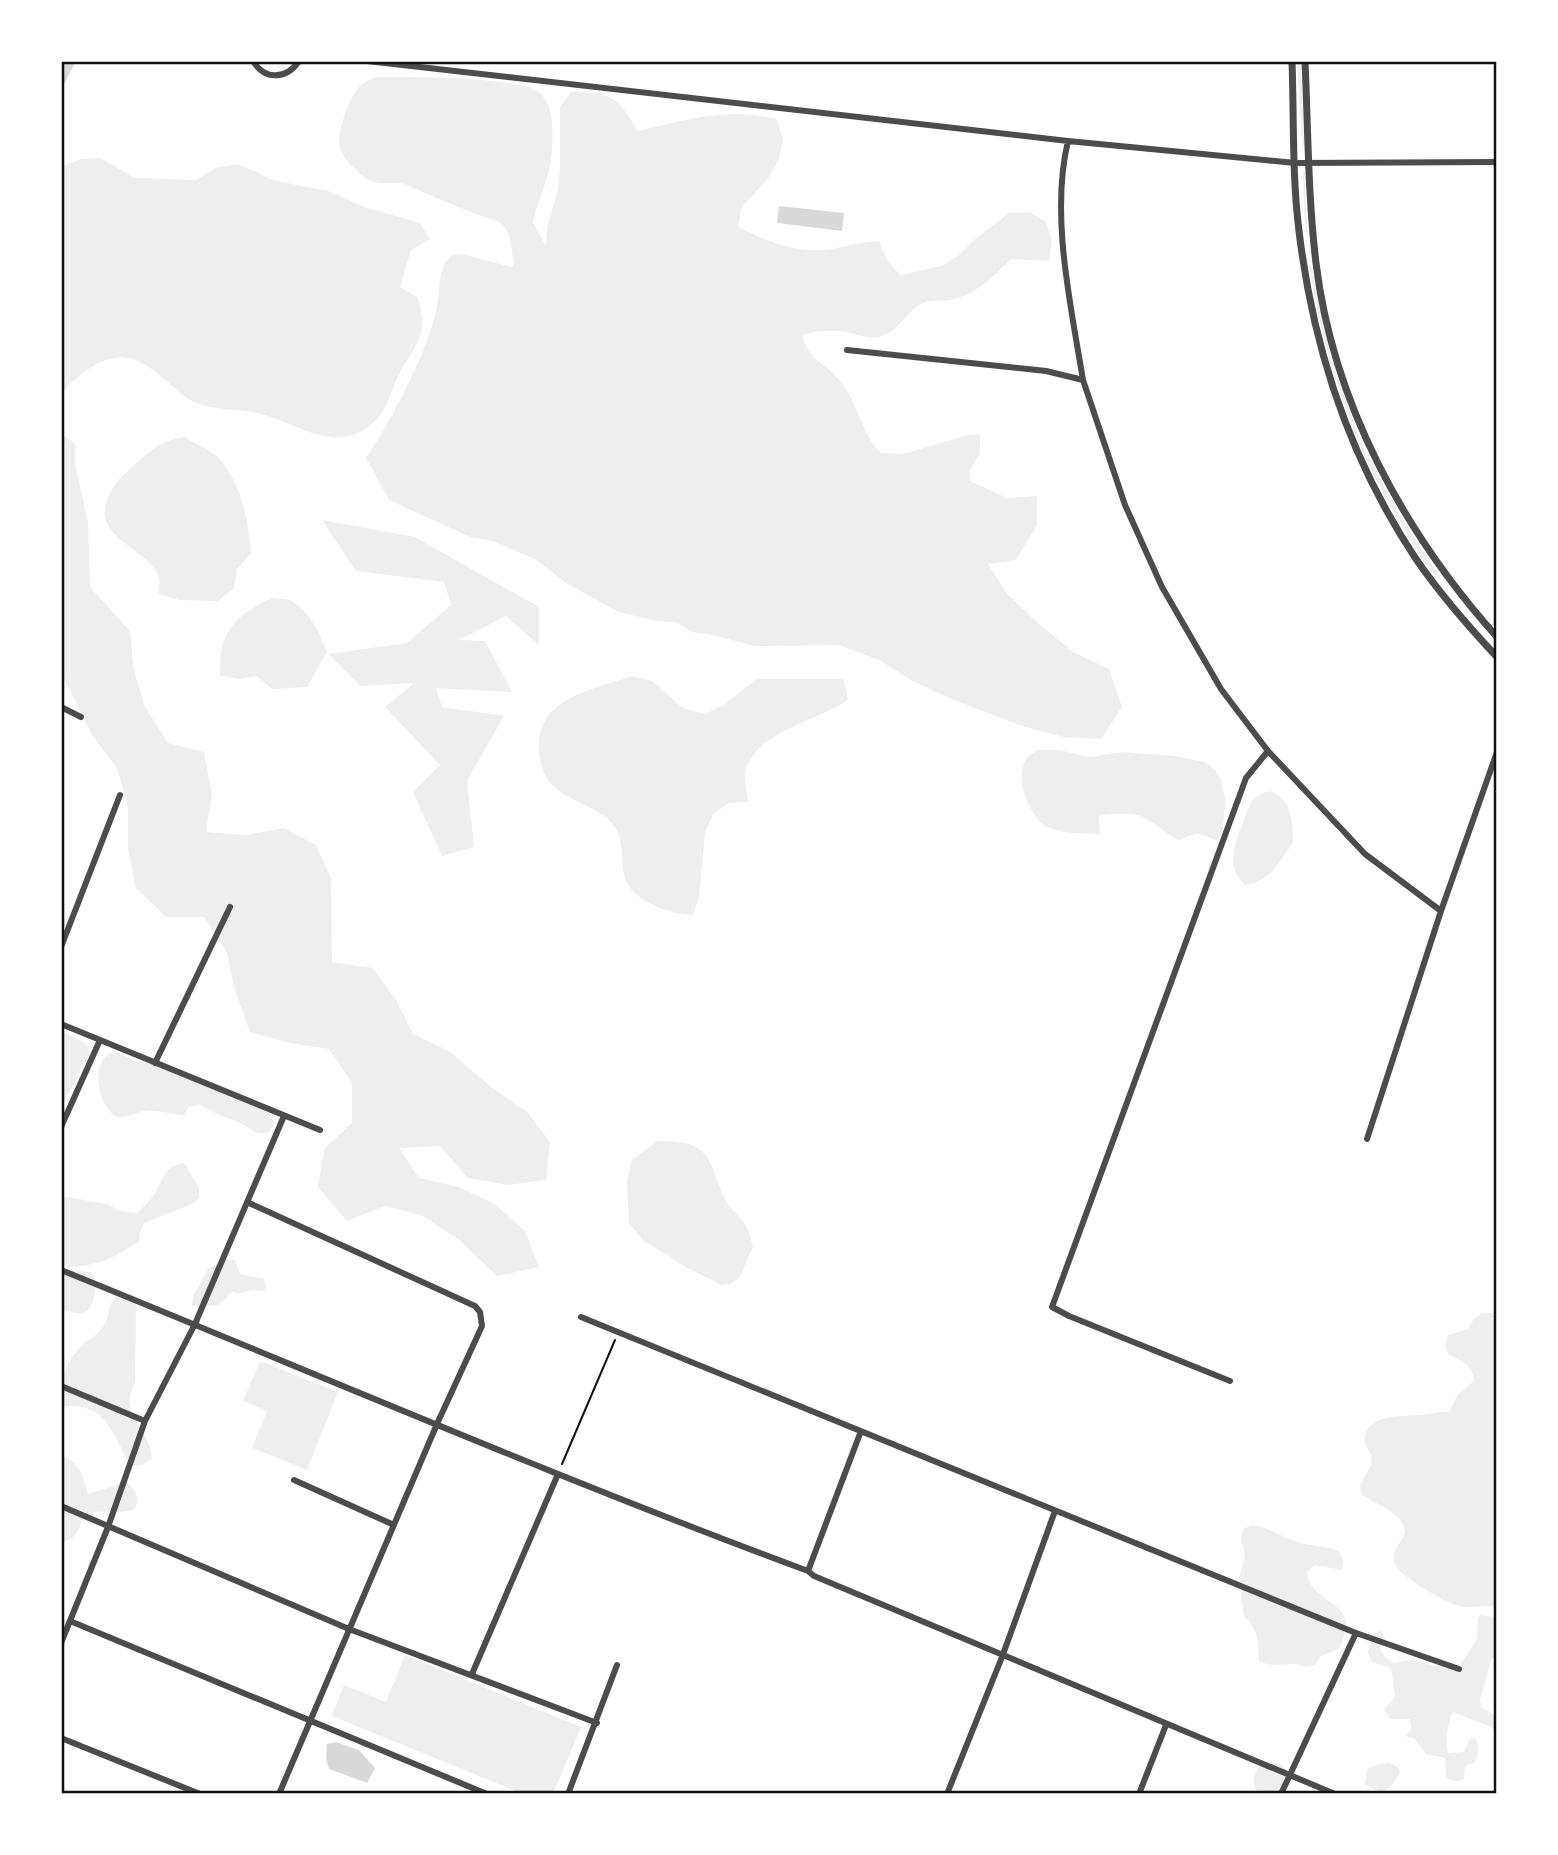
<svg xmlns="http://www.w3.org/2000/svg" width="1558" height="1855" font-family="'IBM Plex Sans',sans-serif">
	<rect width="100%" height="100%" fill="#fff"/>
	<!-- green -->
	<path fill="#eee" d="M 1297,61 L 1301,61 L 1304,146 L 1302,146 Z
		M 376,77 C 405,77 522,76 540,93 C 556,107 553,141 551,160 C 548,182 537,201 533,222 L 546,246 L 547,228 L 558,189 L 560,170 L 560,107 L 571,92 C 613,92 617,97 638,131 C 684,120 728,107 776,119 L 783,139 L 779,159 L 769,177 L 742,207 L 738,226 C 765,242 804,256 836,248 C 853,245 861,242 879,241 L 887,260 L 900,275 L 942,266 L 959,255 L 975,239 L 1009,213 L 1030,212 L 1046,222 L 1052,241 L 1049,261 L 1011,259 C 992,277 976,295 950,300 C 941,302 931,299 923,303 C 906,311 900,330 882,336 C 869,341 852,332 839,331 C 827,330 814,331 802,335 C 812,366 823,359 840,381 C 858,402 861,434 881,453 L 903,454 L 968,435 L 980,435 L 980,454 L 970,470 L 970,481 L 1007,498 L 1037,496 L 1037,525 L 1016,560 L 988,564 L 1008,595 L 1039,624 L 1073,652 L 1109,669 L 1122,707 L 1101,739 L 1063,737 L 1022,726 L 949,698 L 911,680 L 879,660 L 839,645 L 754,646 L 713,635 L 692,632 L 676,622 L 657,621 L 618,612 L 566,583 L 535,559 L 492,541 L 470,537 L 389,500 L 366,458 C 393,418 425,357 436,311 C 441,291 436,270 452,255 L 462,254 L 512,267 L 514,264 C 510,248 514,234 499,222 C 467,211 436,198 404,184 C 396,181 387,184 378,183 C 369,181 361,176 355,169 C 336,152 336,140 344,117 C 350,98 357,83 376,77 Z
		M 100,158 L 135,178 L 196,180 L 216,168 L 236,164 L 255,171 L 272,180 L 328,191 L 365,207 L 420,223 L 430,239 L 411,250 L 400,287 L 417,297 C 430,332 416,344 399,374 C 391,389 388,409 375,421 C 337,458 297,422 257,413 C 237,408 214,411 194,402 C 184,397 174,387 165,380 C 158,374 151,368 144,364 C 112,344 82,372 61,393 L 61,167 L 81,159 Z
		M 1303,171 L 1305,172 L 1307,231 L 1305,230 Z
		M 1311,265 L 1330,354 L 1360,440 L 1397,511 L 1441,578 L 1440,580 C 1426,569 1416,548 1406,532 C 1354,449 1325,363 1309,266 Z
		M 61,434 L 75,443 L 75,463 L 88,522 L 90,587 L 130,631 L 134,671 L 145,707 L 168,743 L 204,752 L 212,794 L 206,832 L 246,835 L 284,828 L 316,845 L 331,879 L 332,962 L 373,968 L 396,1000 L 413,1034 L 449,1051 L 491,1087 L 527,1112 L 550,1142 L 546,1180 L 508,1185 L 468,1178 L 440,1146 L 399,1148 L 419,1178 L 459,1187 L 495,1204 L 525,1231 L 539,1267 L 497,1276 L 459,1240 L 423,1216 L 385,1206 L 347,1221 L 318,1187 L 324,1149 L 352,1123 L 352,1083 L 329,1049 L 290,1043 L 250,1032 L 235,991 L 227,953 L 204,917 L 166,917 L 136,888 L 128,849 L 128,807 L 117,768 L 92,735 L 61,672 Z
		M 184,437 C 195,444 212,450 221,460 C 241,485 249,522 251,553 L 237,569 L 234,588 L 218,601 L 179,600 L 159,594 C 159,587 161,579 157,573 C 145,550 101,538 105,509 C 108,491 117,480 130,469 C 149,452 159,441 184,437 Z
		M 322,520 L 415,537 L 539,607 L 539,645 L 506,616 L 459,640 L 485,641 L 512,692 L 436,688 L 442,707 L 504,716 L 467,781 L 474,847 L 442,856 L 413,792 L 440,765 L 385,707 L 414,683 L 360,686 L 328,654 L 407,643 L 451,605 L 444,582 L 356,571 Z
		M 272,598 C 278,599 288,598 293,602 C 311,613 320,634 327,652 L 307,687 L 272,689 L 257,676 L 239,679 L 220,676 C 218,634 234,615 272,598 Z
		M 632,676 L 652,681 L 683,708 L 705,714 L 723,705 L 757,679 L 844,679 L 848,700 C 818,721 751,733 745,774 C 744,782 747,793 748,802 L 729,803 L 713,814 L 705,833 L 699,897 L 693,915 C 669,914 629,901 624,874 C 621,856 624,837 612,823 C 600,809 572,802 557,789 C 544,778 541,769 539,753 C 534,698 592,690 632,676 Z
		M 1037,750 L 1059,750 L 1090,757 L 1122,752 L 1175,756 L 1205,762 L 1215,770 L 1221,779 L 1225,799 L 1223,831 L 1216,840 L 1197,833 L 1179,840 C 1166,835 1158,825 1145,818 C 1132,811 1114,814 1099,816 L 1100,834 C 1082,833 1063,835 1046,826 C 1028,815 1013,775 1028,757 C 1031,754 1034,753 1037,750 Z
		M 1270,791 C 1292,799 1293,822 1293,843 C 1280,860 1268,884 1245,885 C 1225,869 1235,843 1243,823 C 1246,816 1247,809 1251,802 C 1257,795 1262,793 1270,791 Z
		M 61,1031 L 87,1044 L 90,1054 L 61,1107 Z
		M 117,1052 L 135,1061 L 166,1064 L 204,1081 L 223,1094 L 243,1098 L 270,1114 L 275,1123 L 269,1132 C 265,1133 261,1134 258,1133 C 252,1131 247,1126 242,1124 C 227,1117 212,1113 199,1104 L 189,1107 L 184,1115 C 171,1115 158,1109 145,1111 C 135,1112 124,1121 114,1115 C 97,1104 88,1055 117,1052 Z
		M 657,1141 C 712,1141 706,1156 725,1199 C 729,1208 736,1212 742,1220 C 748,1227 750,1237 753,1246 L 740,1277 L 731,1284 L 721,1285 L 684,1266 L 643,1240 L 629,1223 L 627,1180 L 632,1160 Z
		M 184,1163 L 199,1188 L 199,1198 L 192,1204 L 144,1223 L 140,1232 L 139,1241 C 111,1260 96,1267 61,1267 L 61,1198 L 67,1197 L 107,1204 L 121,1211 L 137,1213 C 142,1208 149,1202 153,1196 C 164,1181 163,1165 184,1163 Z
		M 225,1259 L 235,1260 L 240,1274 L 264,1279 L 266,1288 L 263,1291 L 252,1290 L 237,1294 L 233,1291 L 219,1305 L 192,1306 L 193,1296 L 208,1269 Z
		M 61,1270 L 90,1272 L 94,1276 C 97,1286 95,1316 78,1313 C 73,1313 67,1310 61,1309 Z
		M 117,1295 L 136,1299 L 135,1382 C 117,1415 151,1429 152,1459 L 142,1465 L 131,1466 C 120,1449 110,1418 91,1410 C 83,1406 71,1407 62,1405 L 61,1402 C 61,1378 66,1359 85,1343 C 92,1338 100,1332 105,1324 C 110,1314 107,1306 117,1295 Z
		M 1482,1313 L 1492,1313 L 1497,1316 L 1497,1608 C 1484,1604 1472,1609 1459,1606 C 1446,1603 1409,1581 1399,1570 C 1395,1566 1393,1561 1394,1556 C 1394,1545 1408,1538 1404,1527 C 1399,1511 1375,1504 1362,1495 L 1360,1486 C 1363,1477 1374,1467 1371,1456 C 1369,1449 1363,1444 1365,1436 C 1370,1412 1405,1417 1422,1415 C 1432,1414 1439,1411 1449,1412 L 1458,1394 L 1474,1381 C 1473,1366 1462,1360 1449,1355 L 1445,1345 L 1448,1335 L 1468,1329 L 1473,1320 Z
		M 260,1361 L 338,1392 L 307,1470 L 252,1448 L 267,1411 L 243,1401 Z
		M 61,1456 C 80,1462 83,1476 88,1494 L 126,1482 C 137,1490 139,1496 135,1509 C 119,1515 103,1509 91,1513 C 76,1518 85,1537 61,1543 L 61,1502 L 64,1504 L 61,1497 Z
		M 1253,1525 C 1271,1528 1283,1538 1300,1543 C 1313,1546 1326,1546 1339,1551 L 1343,1560 L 1342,1570 L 1314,1565 L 1307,1572 C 1312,1610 1364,1596 1339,1649 L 1321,1656 L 1315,1665 L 1306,1667 C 1289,1659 1275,1670 1259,1661 C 1258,1644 1259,1628 1244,1617 L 1239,1578 L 1245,1558 L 1241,1539 L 1243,1529 Z
		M 1480,1615 L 1497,1617 L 1497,1654 L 1491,1660 L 1480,1701 L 1482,1707 L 1497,1717 L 1497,1734 L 1491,1727 L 1453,1712 C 1448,1724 1444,1740 1448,1753 L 1464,1752 L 1470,1739 L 1475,1738 C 1480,1746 1478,1754 1475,1762 L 1465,1766 L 1464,1779 C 1458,1783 1451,1781 1446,1777 L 1445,1758 L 1426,1754 L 1414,1738 L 1405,1736 L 1411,1729 L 1410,1719 L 1390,1719 L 1384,1710 L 1395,1696 L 1391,1668 L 1372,1662 L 1368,1653 L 1372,1635 L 1381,1630 L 1385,1639 L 1380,1648 L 1385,1657 L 1394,1663 L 1414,1659 L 1435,1667 L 1450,1662 L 1460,1665 L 1477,1639 L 1478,1619 Z
		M 405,1655 L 581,1727 L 553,1794 L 523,1794 L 332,1716 L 344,1685 L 386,1702 Z
		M 1272,1762 L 1282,1765 L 1289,1773 L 1281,1794 L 1259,1794 C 1248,1780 1255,1764 1272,1762 Z
		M 1390,1763 L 1399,1768 L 1400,1773 C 1389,1791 1385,1797 1365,1784 L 1368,1768 L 1379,1764 Z"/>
	<!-- water -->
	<path fill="#d9d9d9" d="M 61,61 L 76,61 L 61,90 Z
		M 779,206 L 844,213 L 842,231 L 777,223 Z
		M 336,1742 L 359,1750 L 375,1768 L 367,1783 L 329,1769 L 326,1759 L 327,1744 Z"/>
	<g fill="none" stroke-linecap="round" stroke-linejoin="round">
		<!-- path -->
		<path stroke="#111" stroke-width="2" d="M 562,1464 L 615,1340"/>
		<!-- minor -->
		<path stroke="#4c4c4c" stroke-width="6" d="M 253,61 C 265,81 287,79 299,61
			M 367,61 L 1068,141 L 1295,163 L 1497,162
			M 1068,141 C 1050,215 1071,306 1083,380
			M 847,350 L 1046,371 L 1083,380 L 1125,505 L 1162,587 L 1221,689 L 1268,751 L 1365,854 L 1441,911
			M 61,707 L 81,717
			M 61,947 L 120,795
			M 61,1024 L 320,1130
			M 155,1063 L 230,907
			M 61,1127 L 100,1040
			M 1367,1139 L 1441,911 L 1497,752
			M 247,1202 L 475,1306 L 480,1312 L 482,1326 L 437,1424 L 279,1794
			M 61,1270 C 310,1371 557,1478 808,1571 L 814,1576 L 1335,1794
			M 581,1317 L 1356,1633 L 1459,1669
			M 1230,1381 L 1069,1316 L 1052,1307 L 1246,778 L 1268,751
			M 61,1386 L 145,1421
			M 294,1480 L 394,1525
			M 61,1506 L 349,1629 L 597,1723
			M 808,1571 L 861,1431
			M 70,1621 L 487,1794
			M 61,1643 L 108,1527 L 145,1421 L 195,1324 L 284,1116
			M 472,1674 L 558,1474
			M 61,1738 L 200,1794
			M 568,1794 L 617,1665
			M 947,1794 L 1002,1657 L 1055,1511
			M 1139,1794 L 1166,1725
			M 1281,1794 L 1356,1633"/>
		<!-- tertiary -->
		<path stroke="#4c4c4c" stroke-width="7" d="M 1292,61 C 1294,117 1292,176 1299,231 C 1313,348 1350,460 1416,559 C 1440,594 1468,626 1497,657
			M 1305,61 C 1308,128 1308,197 1316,263 C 1333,403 1404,533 1497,637"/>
	</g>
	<!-- border -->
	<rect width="1558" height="1855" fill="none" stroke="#ffffff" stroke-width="126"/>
	<rect x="63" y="63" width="1432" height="1729" fill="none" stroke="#111" stroke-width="2.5"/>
</svg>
